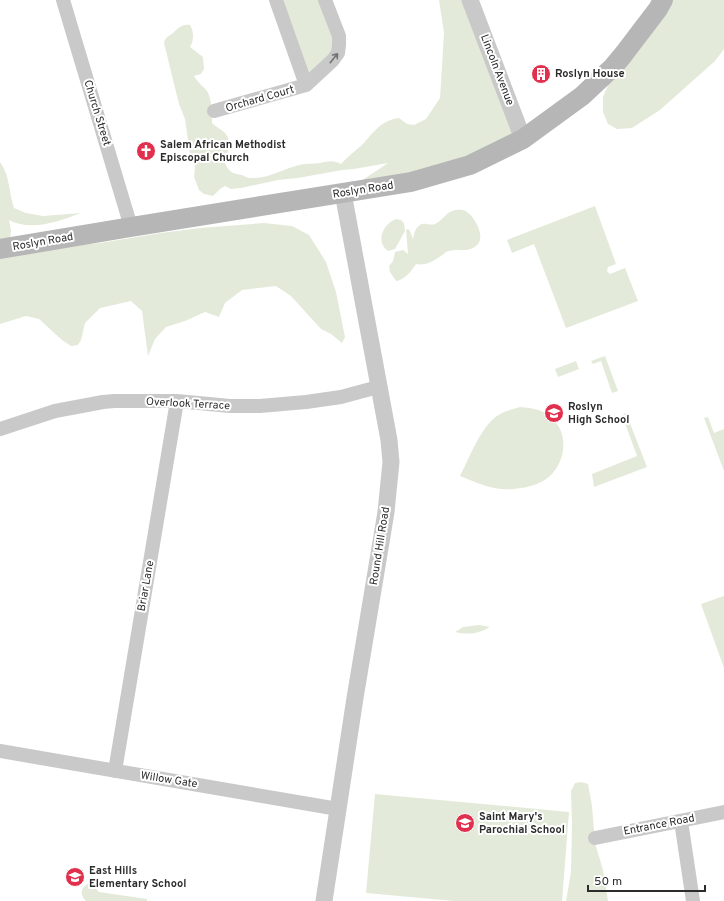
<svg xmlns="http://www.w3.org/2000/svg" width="724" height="901" font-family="Overpass,sans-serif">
	<rect width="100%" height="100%" fill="#fff"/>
	<!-- green -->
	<path fill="#e4ead9" d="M 276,0 L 325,0 L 339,45 L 306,85 Z
		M 439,0 L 470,0 L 523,139 L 343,193 L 388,163 L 354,169 L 342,170 L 298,178 L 278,180 L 241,188 L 231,189 L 225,186 L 220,189 L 213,196 L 204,194 L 199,190 L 194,177 L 195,167 L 190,154 L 185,119 L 179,104 L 164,43 C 165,37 168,37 173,33 C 179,28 181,24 190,25 C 194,31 194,41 190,47 L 203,57 L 204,69 L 201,74 L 194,76 C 198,83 203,86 207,91 C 212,99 212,114 212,123 C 216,127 221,129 225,133 C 232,140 228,154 224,162 C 230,172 230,173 242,175 C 245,176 247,178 251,178 C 268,179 283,169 299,165 C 306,163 313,164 320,163 C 328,161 334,160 341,164 C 347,157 355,151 362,145 C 373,133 381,120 399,118 L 407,124 L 414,125 L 426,119 L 440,98 L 444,33 Z
		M 663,0 L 724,0 L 724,49 L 715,61 L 660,110 L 632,128 L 617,129 L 608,124 L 603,112 L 603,97 L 618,62 Z
		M 0,162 C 10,175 9,194 14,208 L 26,213 L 43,216 L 81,213 C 60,221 31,232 9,220 L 11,230 L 10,241 L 35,249 L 100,243 L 161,233 L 200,228 L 264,223 L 292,226 L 309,235 L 326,262 L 336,292 L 345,337 L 342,343 L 331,334 L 321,329 L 291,296 L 276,286 L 242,290 L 225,303 L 219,317 L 205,312 L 185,321 L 166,327 L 155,339 L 148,356 L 142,311 L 131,301 L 100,308 L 85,323 L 81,340 L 78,345 L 71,346 L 62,340 L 39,319 L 26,316 L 0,324 Z
		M 595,206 L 616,264 L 608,267 L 607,271 L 610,274 L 625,268 L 638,301 L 566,328 L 534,244 L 512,253 L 507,240 Z
		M 455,210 C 460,210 463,209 467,212 C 475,217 485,236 478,244 C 469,254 459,248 449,251 C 446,251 444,254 441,256 C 434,261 425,266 416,264 C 412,271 403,281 396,281 L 390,272 L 389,266 L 393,261 L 395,252 L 403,250 L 408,254 L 406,230 L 408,229 L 410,231 L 413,239 C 414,234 415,228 420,225 C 424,222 430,226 435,224 C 444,220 444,213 455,210 Z
		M 396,219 L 401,220 L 404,223 L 405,231 L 395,249 L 388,251 C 375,242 383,224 396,219 Z
		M 605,356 L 618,391 L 612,393 L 601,361 L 593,364 L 591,361 Z
		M 576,361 L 579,369 L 558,377 L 555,369 Z
		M 520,407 C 531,408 541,409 549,416 C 569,430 567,460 550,476 C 538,487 517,490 501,489 C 487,488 473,481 460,476 C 470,457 482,422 502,413 C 508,410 514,409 520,407 Z
		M 626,413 L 647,467 L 594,487 L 592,474 L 637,456 L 622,415 Z
		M 708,417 L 714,433 L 724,429 L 724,471 L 704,418 Z
		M 724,596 L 724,668 L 701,604 Z
		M 479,625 L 490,627 C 478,634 469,635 455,632 L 463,627 Z
		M 581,782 L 588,784 L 592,806 L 595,843 L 603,870 L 608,901 L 566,901 L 571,872 L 572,824 L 571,791 L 575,783 Z
		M 375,794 L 569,812 L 562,901 L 454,901 L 366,893 Z
		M 89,883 L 92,884 L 99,892 L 147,899 L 147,901 L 86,901 C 79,895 81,887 89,883 Z"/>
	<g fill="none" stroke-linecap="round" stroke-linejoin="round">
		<!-- minor -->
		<path stroke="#c9c9c9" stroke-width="14" d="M 63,0 L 131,227
			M 276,0 L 306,85
			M 214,111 L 306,85 L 333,60 L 338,53 L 339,45 L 339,36 L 325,0
			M 0,429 L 55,411 L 103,402 L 114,401 L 177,401 L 230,406 L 260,406 L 306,402 L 341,397 L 378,387
			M 0,751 L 338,809
			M 115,771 L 177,401
			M 681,821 L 693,901
			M 595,838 L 724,812"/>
		<!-- tertiary -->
		<path stroke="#c9c9c9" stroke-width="17" d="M 470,0 L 523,139
			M 324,901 L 355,698 L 386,512 L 391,462 L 389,440 L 343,193"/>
		<!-- secondary -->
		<path stroke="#b6b6b6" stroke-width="20" d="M 0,249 L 131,227 L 411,182 L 470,165 L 523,139 L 582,96 L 613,67 L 623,55 L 658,9 L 663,0"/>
	</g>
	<!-- one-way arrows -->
	<defs><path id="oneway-shaft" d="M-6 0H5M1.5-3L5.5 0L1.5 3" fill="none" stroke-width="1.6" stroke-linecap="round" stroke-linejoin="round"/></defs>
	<use stroke="#737373" href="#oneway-shaft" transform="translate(334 58) rotate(-51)"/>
	<!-- icons -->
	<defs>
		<symbol id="building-disc" viewBox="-11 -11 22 22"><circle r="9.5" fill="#e1304d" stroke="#fff"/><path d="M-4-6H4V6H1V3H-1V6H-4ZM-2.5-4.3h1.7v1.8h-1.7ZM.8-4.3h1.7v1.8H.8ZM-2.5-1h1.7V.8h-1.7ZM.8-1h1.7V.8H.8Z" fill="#fff"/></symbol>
		<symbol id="church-disc" viewBox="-11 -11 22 22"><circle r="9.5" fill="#e1304d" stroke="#fff"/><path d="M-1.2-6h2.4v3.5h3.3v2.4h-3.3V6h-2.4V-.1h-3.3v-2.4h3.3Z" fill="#fff"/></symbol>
		<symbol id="school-disc" viewBox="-11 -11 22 22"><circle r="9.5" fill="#e1304d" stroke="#fff"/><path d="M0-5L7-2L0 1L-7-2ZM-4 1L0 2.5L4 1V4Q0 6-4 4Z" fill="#fff"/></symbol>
	</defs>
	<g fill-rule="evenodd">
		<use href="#building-disc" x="530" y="63" width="22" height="22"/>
		<use href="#church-disc" x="135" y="140" width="22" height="22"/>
		<use href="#school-disc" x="543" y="402" width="22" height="22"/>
		<use href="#school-disc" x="454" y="812" width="22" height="22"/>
		<use href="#school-disc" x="64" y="866" width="22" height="22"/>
	</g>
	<g text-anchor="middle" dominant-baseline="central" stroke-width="4" stroke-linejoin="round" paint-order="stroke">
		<!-- street labels -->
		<g font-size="11" fill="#2c2c2c" stroke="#fff">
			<text transform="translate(497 70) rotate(69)">Lincoln Avenue</text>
			<text transform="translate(260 99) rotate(-16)">Orchard Court</text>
			<text transform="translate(97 113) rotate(73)">Church Street</text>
			<text transform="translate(363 190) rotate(-9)">Roslyn Road</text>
			<text transform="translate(43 242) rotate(-10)">Roslyn Road</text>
			<text transform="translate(188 404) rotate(3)">Overlook Terrace</text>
			<text transform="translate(380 546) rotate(-81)">Round Hill Road</text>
			<text transform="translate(146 586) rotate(-80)">Briar Lane</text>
			<text transform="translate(169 780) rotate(9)">Willow Gate</text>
			<text transform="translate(659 825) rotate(-11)">Entrance Road</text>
		</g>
		<!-- poi labels -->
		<g font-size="11" font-weight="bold" fill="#2c2c2c" stroke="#fff" text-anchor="start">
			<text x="555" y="74">Roslyn House</text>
			<text x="160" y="145">Salem African Methodist<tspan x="160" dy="13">Episcopal Church</tspan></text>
			<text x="568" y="407">Roslyn<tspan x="568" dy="13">High School</tspan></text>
			<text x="479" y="817">Saint Mary's<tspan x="479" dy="13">Parochial School</tspan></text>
			<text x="89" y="871">East Hills<tspan x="89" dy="13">Elementary School</tspan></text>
		</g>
	</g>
	<!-- scale -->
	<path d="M588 885v6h117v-6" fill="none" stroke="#2c2c2c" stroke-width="2"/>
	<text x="594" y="885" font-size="12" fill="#2c2c2c" stroke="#ffffff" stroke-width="3" paint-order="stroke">50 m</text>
</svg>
